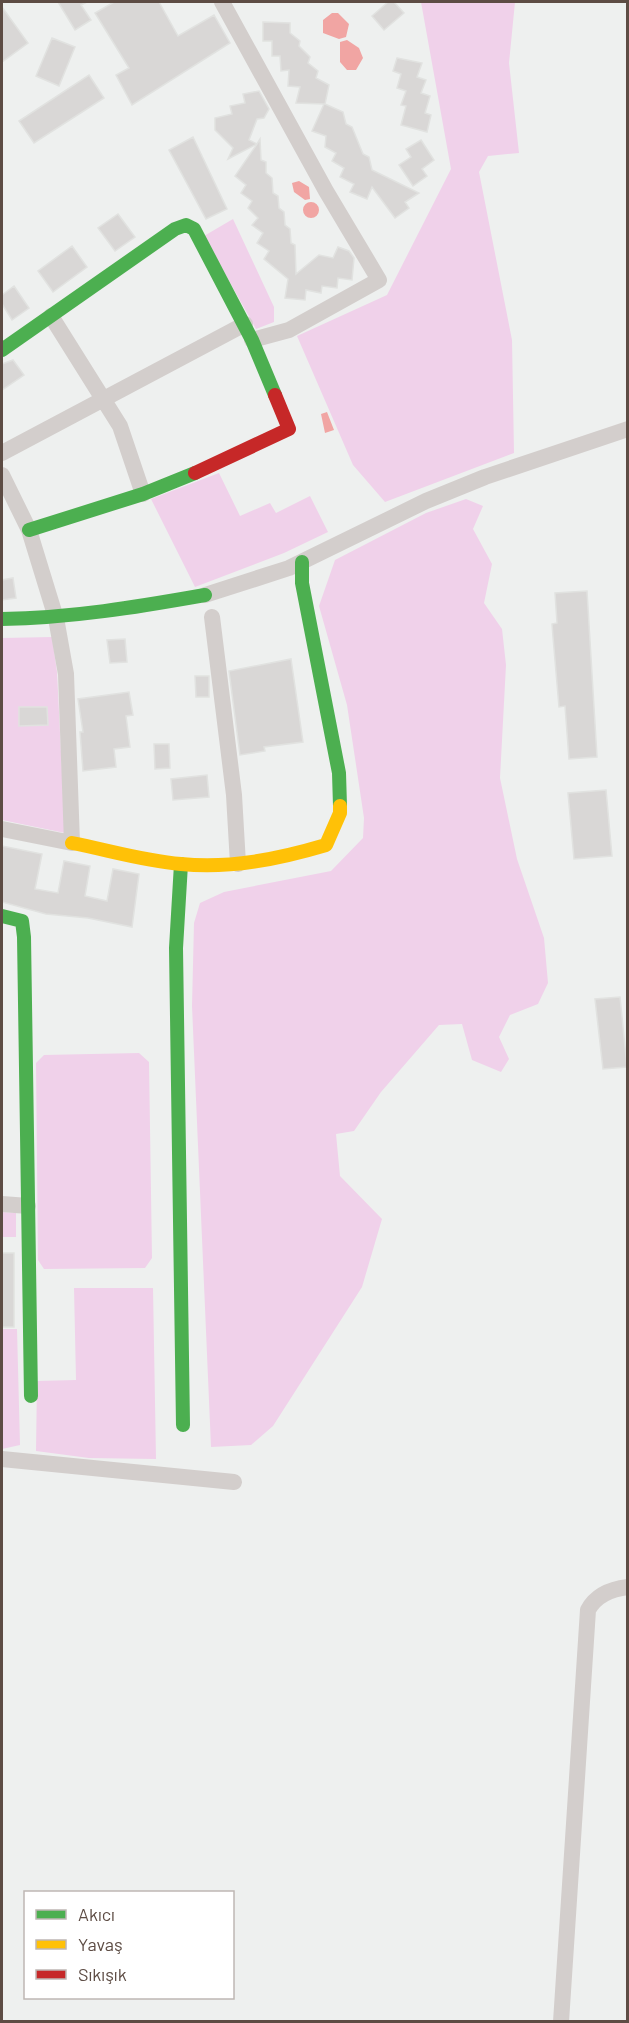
<svg xmlns="http://www.w3.org/2000/svg" width="629" height="2023" font-family="Barlow,sans-serif">
	<rect width="100%" height="100%" fill="#eef0ef"/>
	<!-- green -->
	<path fill="#f0d1ea" d="M 421,2 L 515,2 L 509,63 L 519,153 L 488,156 L 479,172 L 512,340 L 514,453 L 385,502 L 353,465 L 297,336 L 387,295 L 451,169 Z
		M 233,219 L 274,307 L 274,322 L 256,329 L 204,236 Z
		M 219,473 L 240,516 L 270,503 L 276,513 L 310,496 L 328,532 L 284,553 L 195,587 L 151,499 Z
		M 466,499 L 483,506 L 473,529 L 492,564 L 484,603 L 502,629 L 506,665 L 500,778 L 517,859 L 544,938 L 548,983 L 538,1004 L 510,1015 L 499,1037 L 509,1059 L 501,1072 L 472,1060 L 462,1024 L 439,1025 L 381,1092 L 354,1131 L 336,1134 L 340,1176 L 382,1219 L 362,1287 L 273,1426 L 251,1445 L 211,1447 L 192,1006 L 194,923 L 200,903 L 224,892 L 331,871 L 363,838 L 364,818 L 347,705 L 319,606 L 335,560 L 426,513 Z
		M 52,637 L 57,672 L 65,833 L 2,820 L 2,638 Z
		M 139,1053 L 149,1062 L 152,1258 L 145,1268 L 44,1269 L 38,1260 L 36,1063 L 44,1055 Z
		M 2,1212 L 16,1213 L 16,1237 L 2,1237 Z
		M 74,1288 L 153,1288 L 156,1459 L 89,1458 L 36,1451 L 37,1381 L 76,1380 Z
		M 2,1329 L 17,1329 L 20,1445 L 2,1449 Z"/>
	<!-- water -->
	<path fill="#f1a5a3" d="M 332,13 L 338,13 L 349,24 L 346,37 L 339,39 L 323,33 L 323,20 Z
		M 347,40 L 359,48 L 363,58 L 356,70 L 347,70 L 340,62 L 340,42 Z
		M 299,181 L 309,187 L 310,199 L 305,200 L 294,192 L 292,183 Z
		M303 210a8 8 0 1 1 16 0a8 8 0 1 1-16 0Z
		M 327,412 L 334,430 L 325,433 L 321,414 Z"/>
	<!-- building -->
	<path fill="#d9d7d6" stroke="#e1e2e0" stroke-width="1.5" d="M 58,2 L 87,2 L 81,5 L 91,20 L 75,30 Z
		M 114,2 L 159,2 L 178,36 L 214,15 L 230,43 L 132,105 L 116,75 L 129,68 L 95,13 Z
		M 388,2 L 394,2 L 404,13 L 384,30 L 372,16 Z
		M 2,7 L 28,43 L 2,62 Z
		M 263,22 L 290,23 L 290,33 L 300,41 L 299,46 L 310,57 L 308,63 L 318,71 L 316,78 L 329,85 L 325,104 L 343,112 L 346,124 L 352,127 L 363,154 L 369,157 L 372,170 L 419,193 L 405,202 L 409,208 L 395,218 L 372,187 L 367,199 L 350,192 L 354,184 L 340,177 L 344,168 L 332,161 L 336,153 L 325,147 L 326,136 L 312,131 L 324,104 L 296,103 L 300,87 L 288,86 L 289,70 L 281,71 L 280,56 L 272,56 L 272,41 L 263,41 Z
		M 52,38 L 75,47 L 59,86 L 36,76 Z
		M 397,58 L 422,63 L 417,77 L 426,80 L 421,93 L 430,96 L 425,113 L 431,115 L 427,132 L 401,125 L 406,106 L 401,105 L 406,91 L 397,88 L 401,74 L 393,71 Z
		M 89,75 L 104,98 L 34,143 L 19,121 Z
		M 259,91 L 269,109 L 264,118 L 257,119 L 249,140 L 257,144 L 260,139 L 261,160 L 266,162 L 266,173 L 272,178 L 273,193 L 278,196 L 279,208 L 284,212 L 285,225 L 290,229 L 291,243 L 295,245 L 296,274 L 319,255 L 333,258 L 338,247 L 349,251 L 354,258 L 352,280 L 338,278 L 337,288 L 322,286 L 321,293 L 306,290 L 305,300 L 285,298 L 288,279 L 264,259 L 269,251 L 257,243 L 263,233 L 252,225 L 258,218 L 248,208 L 252,201 L 241,193 L 246,185 L 235,176 L 257,144 L 228,159 L 233,148 L 215,130 L 215,118 L 232,114 L 230,106 L 245,103 L 243,94 Z
		M 193,137 L 227,209 L 206,219 L 169,150 Z
		M 421,140 L 434,160 L 422,169 L 427,176 L 413,186 L 399,165 L 411,157 L 406,149 Z
		M 118,214 L 135,237 L 115,251 L 98,228 Z
		M 72,246 L 87,267 L 53,292 L 38,271 Z
		M 14,286 L 29,308 L 12,320 L 2,304 L 2,295 Z
		M 13,360 L 24,375 L 2,390 L 2,364 Z
		M 13,578 L 16,598 L 2,600 L 2,580 Z
		M 587,591 L 597,757 L 569,759 L 565,706 L 559,707 L 553,637 L 552,624 L 557,623 L 555,593 Z
		M 125,639 L 127,662 L 110,663 L 107,640 Z
		M 291,659 L 303,742 L 264,747 L 265,751 L 240,755 L 229,671 Z
		M 195,676 L 209,676 L 209,697 L 196,697 Z
		M 129,692 L 133,715 L 126,716 L 130,747 L 114,749 L 116,767 L 83,771 L 80,732 L 83,732 L 78,699 Z
		M 19,707 L 47,707 L 48,725 L 19,726 Z
		M 154,744 L 169,744 L 170,768 L 155,769 Z
		M 207,775 L 209,797 L 173,800 L 171,779 Z
		M 606,790 L 612,856 L 574,859 L 568,793 Z
		M 2,846 L 42,854 L 35,889 L 58,893 L 64,861 L 90,866 L 85,896 L 107,901 L 113,869 L 139,874 L 132,927 L 88,918 L 46,914 L 2,902 Z
		M 620,997 L 627,1067 L 603,1069 L 595,999 Z
		M 2,1253 L 14,1253 L 14,1327 L 2,1327 Z"/>
	<g fill="none" stroke-linecap="round" stroke-linejoin="round">
		<!-- street -->
		<path stroke="#d3cecc" stroke-width="16" d="M 222,2 L 326,191 L 379,280 L 289,330 L 252,340
			M 51,316 L 120,426 L 143,494
			M 2,453 L 245,324
			M 2,475 L 29,530 L 56,618 L 66,674 L 72,843 L 2,829
			M 205,595 L 289,568 L 426,501 L 485,477 L 628,429
			M 212,617 L 234,795 L 238,864
			M 2,1204 L 28,1206
			M 2,1459 L 234,1482
			M 561,2022 L 588,1610 C 596,1595 611,1589 628,1587"/>
		<!-- fast -->
		<path stroke="#4caf50" stroke-width="14" d="M 2,350 L 175,229 L 186,225 L 194,229 L 252,340 L 275,395
			M 29,530 L 143,494 L 195,473
			M 302,562 L 302,583 L 339,773 L 340,806
			M 2,619 C 71,618 137,607 205,595
			M 181,864 L 176,948 L 183,1425
			M 2,916 L 22,921 L 24,937 L 31,1396"/>
		<!-- slow -->
		<path stroke="#ffc107" stroke-width="14" d="M 72,843 C 108,850 144,861 181,864 C 230,869 279,859 326,845 L 340,813 L 340,806"/>
		<!-- jam -->
		<path stroke="#c62828" stroke-width="14" d="M 195,473 L 289,429 L 275,395"/>
	</g>
	<!-- border -->
	<rect width="629" height="2023" fill="none" stroke="#5d4c44" stroke-width="6"/>
	<!-- legend -->
	<rect x="24" y="1891" width="210" height="108" fill="#ffffff" stroke="#beb7b4" stroke-width="1.5"/>
	<rect x="36" y="1910" width="30" height="9" fill="#4caf50" stroke="#beb7b4" stroke-width="1.5"/>
	<text x="78" y="1921" font-size="18" fill="#5d4c44">Akıcı</text>
	<rect x="36" y="1940" width="30" height="9" fill="#ffc107" stroke="#beb7b4" stroke-width="1.5"/>
	<text x="78" y="1951" font-size="18" fill="#5d4c44">Yavaş</text>
	<rect x="36" y="1970" width="30" height="9" fill="#c62828" stroke="#beb7b4" stroke-width="1.5"/>
	<text x="78" y="1981" font-size="18" fill="#5d4c44">Sıkışık</text>
</svg>
